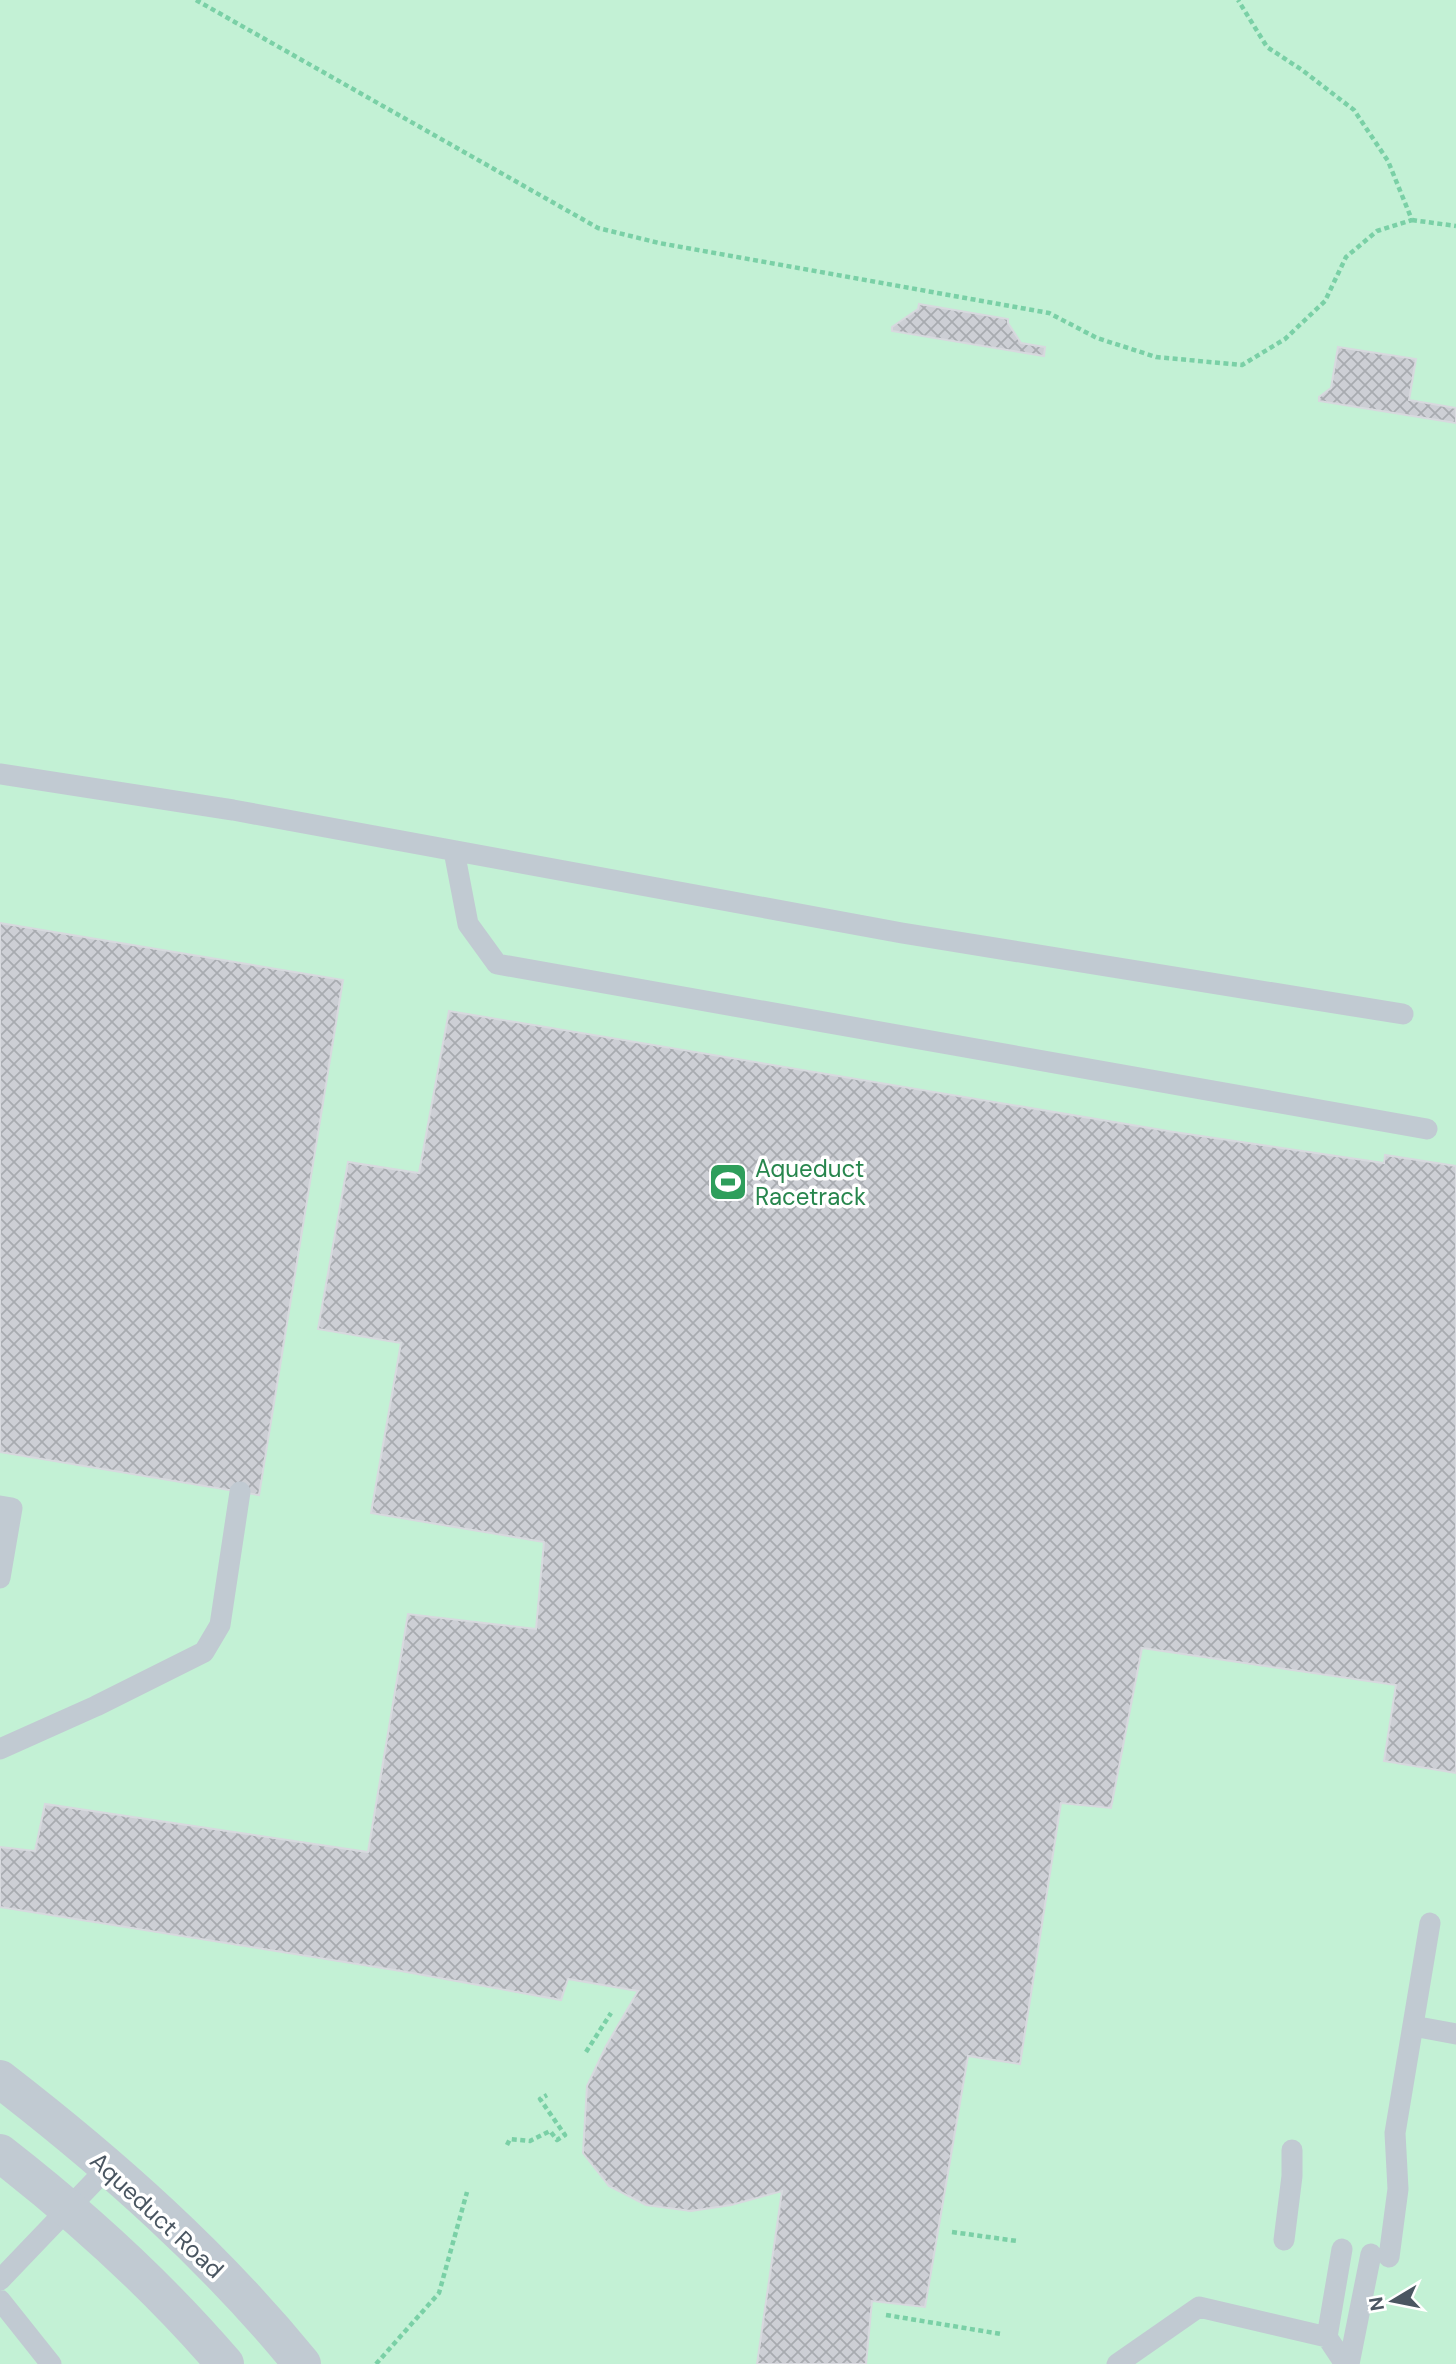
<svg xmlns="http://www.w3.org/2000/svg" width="1456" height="2364" font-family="'DM Sans',sans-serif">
	<defs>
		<pattern id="building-cross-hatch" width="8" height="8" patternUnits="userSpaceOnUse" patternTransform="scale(1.75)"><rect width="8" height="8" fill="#cdcfd5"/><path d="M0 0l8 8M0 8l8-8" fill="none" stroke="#a8abb0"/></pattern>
	</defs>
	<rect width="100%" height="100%" fill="#f5f3f3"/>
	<!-- green -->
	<path fill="#c3f1d5" d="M 0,0 L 1456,0 L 1456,2364 L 0,2364 Z"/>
	<!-- building -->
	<path fill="url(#building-cross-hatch)" stroke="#d7d9de" stroke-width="2" d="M 919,304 L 1008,319 L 1008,323 L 1021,343 L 1045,347 L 1044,356 L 892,331 L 892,327 L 918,309 Z
		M 1338,347 L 1416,359 L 1409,400 L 1456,408 L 1456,423 L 1319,401 L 1319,397 L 1331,388 Z
		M 0,923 L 343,980 L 259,1495 L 0,1452 Z
		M 449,1011 L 1174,1132 L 1384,1163 L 1385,1155 L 1456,1166 L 1456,1773 L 1384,1761 L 1396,1685 L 1142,1648 L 1111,1808 L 1061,1803 L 1020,2064 L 968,2056 L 925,2307 L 872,2301 L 866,2364 L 757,2364 L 782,2191 L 731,2205 L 691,2211 L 646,2205 L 609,2186 L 583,2153 L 587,2086 L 606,2046 L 638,1991 L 568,1979 L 561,2000 L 401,1971 L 0,1907 L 0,1847 L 35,1851 L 45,1804 L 368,1852 L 408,1614 L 536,1629 L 544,1542 L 371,1513 L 401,1343 L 318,1329 L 348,1162 L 419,1173 Z"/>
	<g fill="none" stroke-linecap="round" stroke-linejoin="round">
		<!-- path -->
		<path stroke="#7ad0a6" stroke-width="4.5" stroke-dasharray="5 3.5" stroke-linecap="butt" d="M 196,0 L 598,228 L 659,243 L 1049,313 L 1097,338 L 1156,357 L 1242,365 L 1285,339 L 1325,301 L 1346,257 L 1377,231 L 1412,220 L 1388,161 L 1354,110 L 1302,70 L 1267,47 L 1238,0
			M 1412,220 L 1456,226
			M 586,2052 L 611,2013
			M 507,2145 L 510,2139 L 530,2141 L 550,2131 L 557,2140 L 565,2135 L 540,2099 L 547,2095
			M 952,2232 L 1017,2241
			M 886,2315 L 1001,2334
			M 376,2364 L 439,2293 L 467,2192"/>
		<!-- service -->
		<path stroke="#c1cad2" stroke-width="21" d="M 0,774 L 233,810 L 902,933 L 1403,1014
			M 454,851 L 468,924 L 497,964 L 1427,1129
			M 0,1506 L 12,1508 L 0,1578
			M 0,1749 L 96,1706 L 204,1652 L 220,1625 L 240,1492
			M 1413,2026 L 1456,2034
			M 1284,2240 L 1292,2176 L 1292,2150
			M 1342,2249 L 1327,2337 L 1345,2364
			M 1389,2257 L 1398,2189 L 1395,2133 L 1430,1923
			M 0,2280 L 109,2166
			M 0,2300 L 51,2364
			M 1117,2364 L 1199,2307 L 1327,2337
			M 1349,2364 L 1371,2254"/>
		<!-- tertiary -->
		<path stroke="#c1cad2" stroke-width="38" d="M 0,2079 C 110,2164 214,2256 302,2364
			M 0,2153 C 81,2216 158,2286 225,2364"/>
	</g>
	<!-- icons -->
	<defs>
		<symbol id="stadium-square" viewBox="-11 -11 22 22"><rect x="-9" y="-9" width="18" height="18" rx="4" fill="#2e9e5b" stroke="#fff"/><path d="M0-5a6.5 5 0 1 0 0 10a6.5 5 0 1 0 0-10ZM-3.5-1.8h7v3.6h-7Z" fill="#fff"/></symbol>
	</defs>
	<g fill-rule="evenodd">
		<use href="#stadium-square" x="706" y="1160" width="44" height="44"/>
	</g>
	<g text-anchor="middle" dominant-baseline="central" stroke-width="7" stroke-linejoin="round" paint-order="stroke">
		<!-- leisure labels -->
		<g font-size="24" fill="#27864d" stroke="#fff" text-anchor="start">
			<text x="755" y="1168">Aqueduct<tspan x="755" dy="28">Racetrack</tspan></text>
		</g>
		<!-- street labels -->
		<g font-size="24" fill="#4a5661" stroke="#fff">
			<text transform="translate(157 2215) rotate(43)">Aqueduct Road</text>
		</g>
	</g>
	<!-- north arrow -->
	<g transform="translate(1393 2301) rotate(260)" stroke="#ffffff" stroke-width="5" paint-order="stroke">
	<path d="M0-5L12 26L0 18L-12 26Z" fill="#4a5661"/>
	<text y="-10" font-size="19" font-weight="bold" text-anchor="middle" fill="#4a5661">N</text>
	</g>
</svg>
